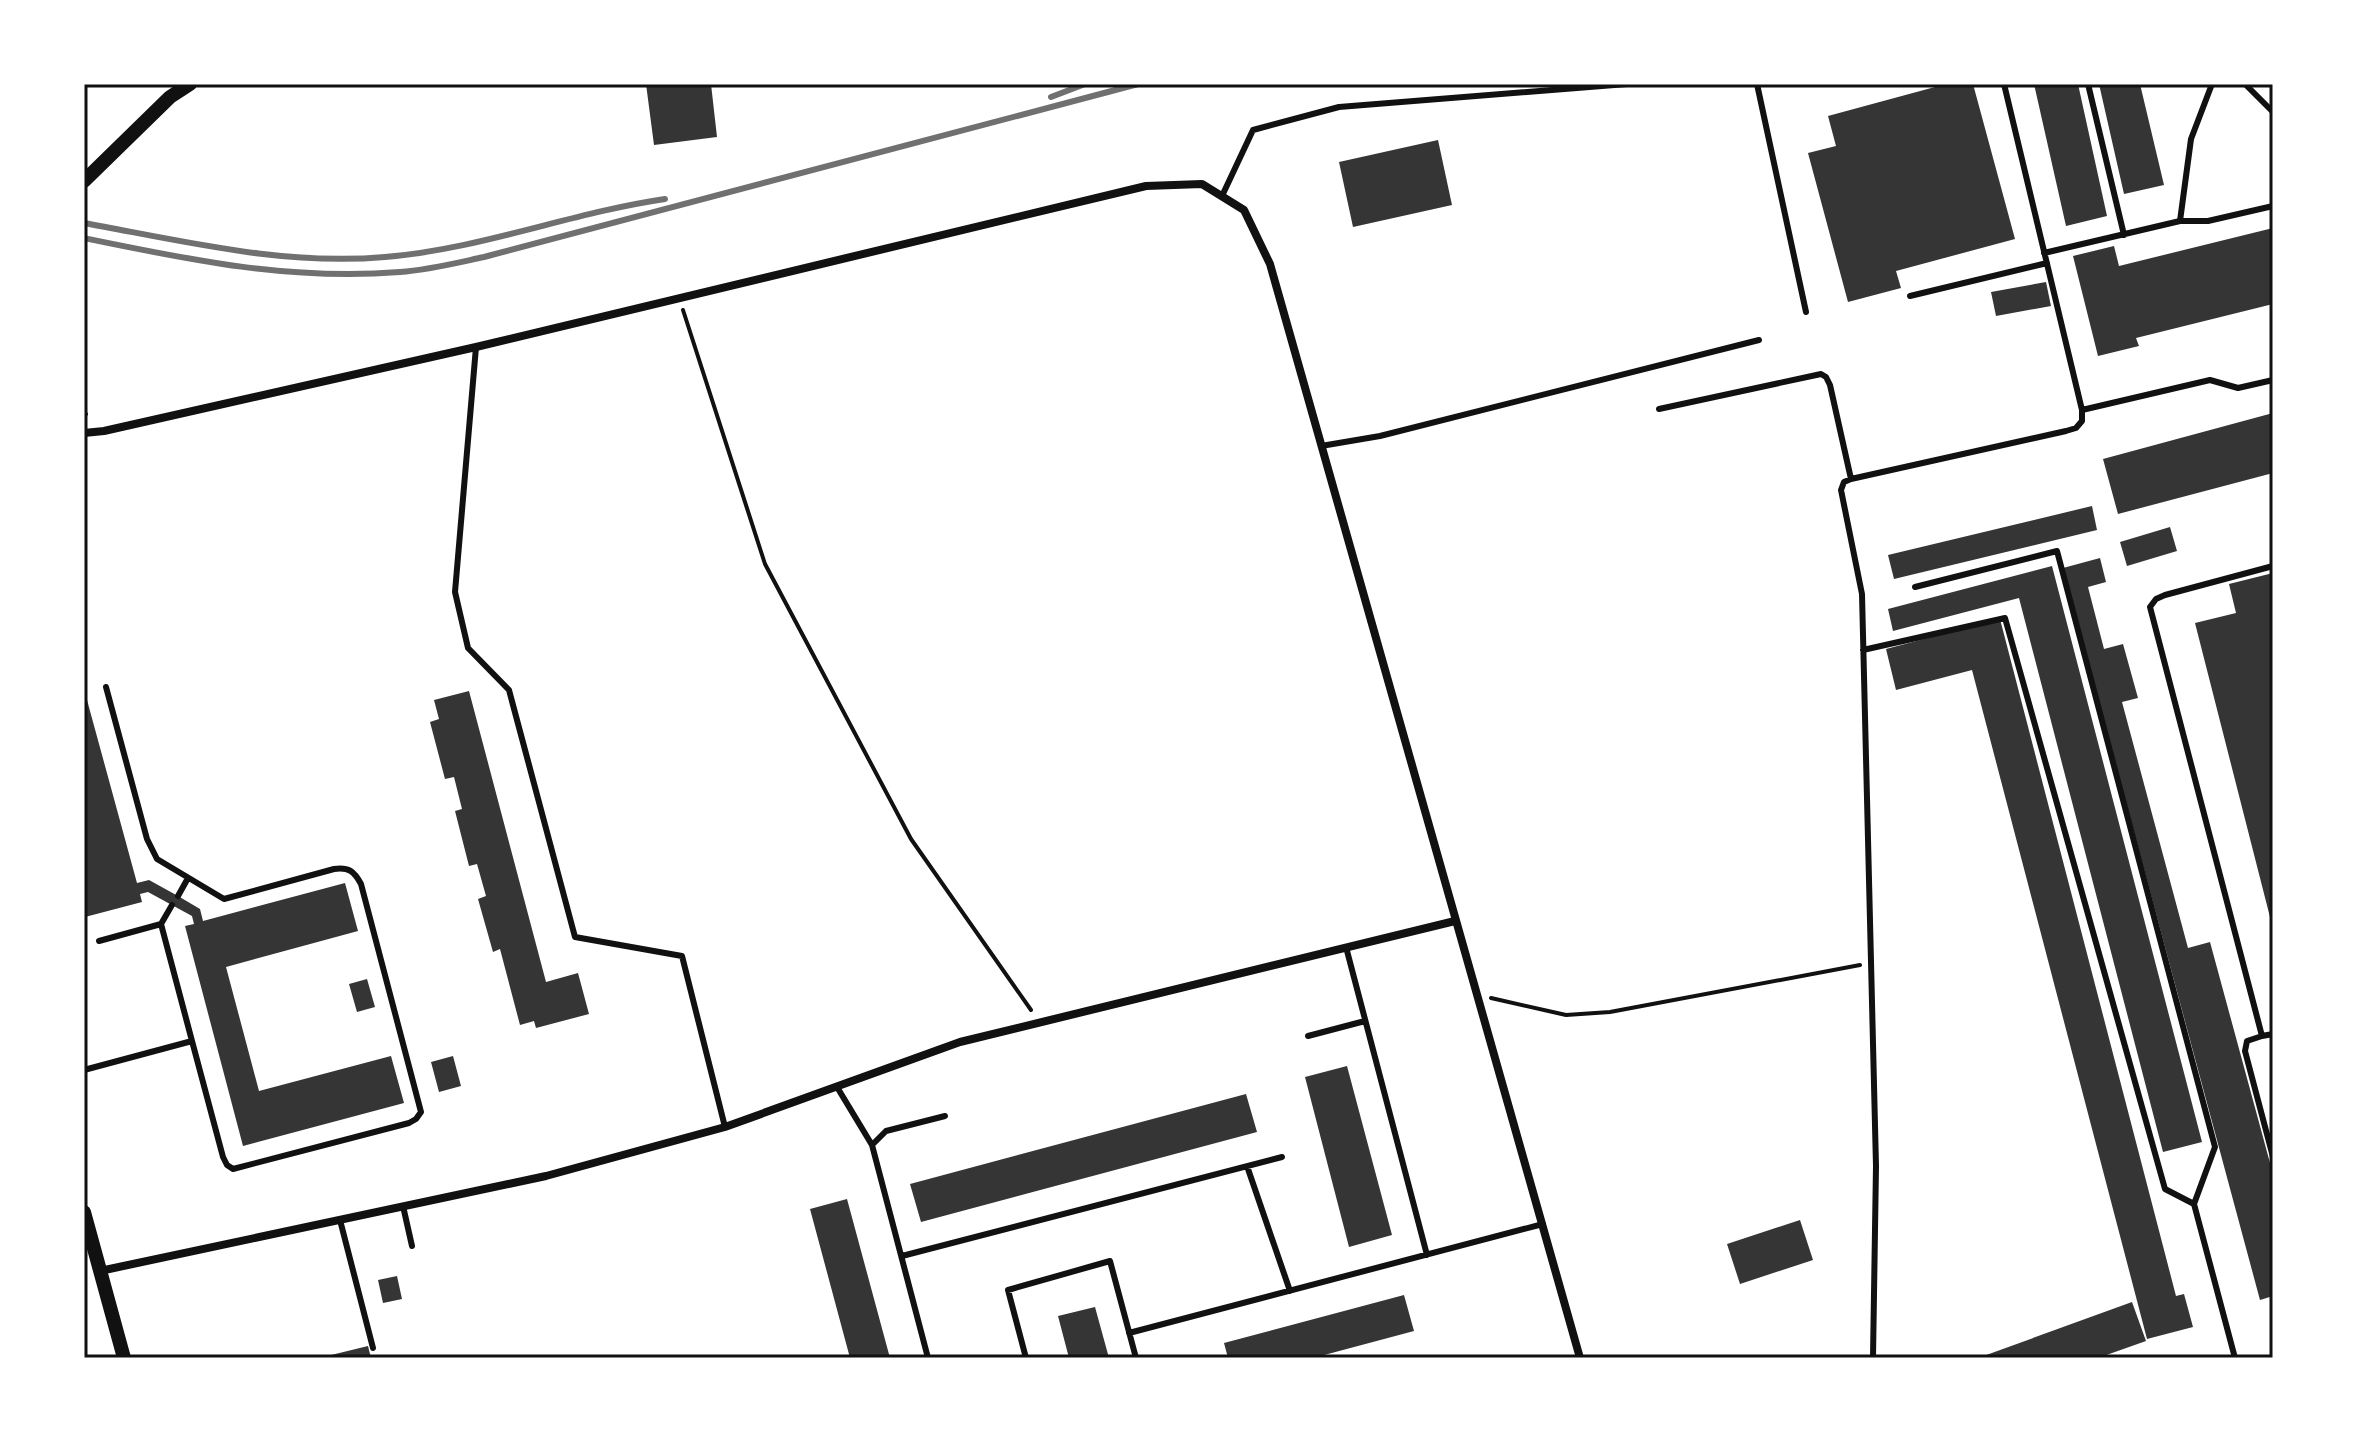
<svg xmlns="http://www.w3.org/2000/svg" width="2357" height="1442" font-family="'Fira Sans Condensed',sans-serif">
	<rect width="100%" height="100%" fill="#fff"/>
	<!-- building -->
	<path fill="#353535" d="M 646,84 L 711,84 L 717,137 L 654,145 Z
		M 1946,84 L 1973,84 L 2015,239 L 1896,271 L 1901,288 L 1848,302 L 1808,153 L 1836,146 L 1828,116 Z
		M 2034,84 L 2078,84 L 2107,216 L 2066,226 Z
		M 2099,84 L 2140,84 L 2164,185 L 2124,194 Z
		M 1438,140 L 1452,205 L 1353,227 L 1339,162 Z
		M 2273,228 L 2273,304 L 2136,338 L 2139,346 L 2098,356 L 2073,256 L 2114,246 L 2119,266 Z
		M 2046,282 L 2051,306 L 1996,316 L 1991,292 Z
		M 2273,413 L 2273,473 L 2118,514 L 2103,459 Z
		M 2092,506 L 2097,530 L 1894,579 L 1888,555 Z
		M 2170,527 L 2177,551 L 2127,566 L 2120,542 Z
		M 2100,558 L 2106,582 L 2088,587 L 2104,649 L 2123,644 L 2138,698 L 2122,702 L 2188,948 L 2210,942 L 2273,1174 L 2273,1296 L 2260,1300 L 2063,568 Z
		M 2052,566 L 2202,1142 L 2163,1152 L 2019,598 L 1893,631 L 1888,609 Z
		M 2273,573 L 2273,925 L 2272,925 L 2195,623 L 2236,613 L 2229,584 Z
		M 2000,619 L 2176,1296 L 2184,1294 L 2193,1327 L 2147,1339 L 1972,670 L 1896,690 L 1886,649 Z
		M 84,689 L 137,883 L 149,880 L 178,896 L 200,909 L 203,921 L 345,883 L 358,931 L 226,967 L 259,1091 L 391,1056 L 404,1103 L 243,1146 L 185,926 L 194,924 L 192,916 L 148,892 L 140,894 L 142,902 L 85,917 Z
		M 469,691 L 546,982 L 578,973 L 589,1014 L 536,1028 L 534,1021 L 520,1025 L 500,949 L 493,952 L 478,899 L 486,896 L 477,864 L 469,866 L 455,811 L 462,809 L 454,777 L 445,779 L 430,722 L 439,719 L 434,700 Z
		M 367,979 L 375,1007 L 357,1012 L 349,984 Z
		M 453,1056 L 461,1086 L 439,1092 L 431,1062 Z
		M 1347,1066 L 1392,1235 L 1349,1247 L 1305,1077 Z
		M 1246,1094 L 1257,1132 L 921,1222 L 910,1184 Z
		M 847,1199 L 890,1358 L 850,1358 L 810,1209 Z
		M 1800,1220 L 1813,1260 L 1740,1284 L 1727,1244 Z
		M 397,1276 L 402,1299 L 383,1303 L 378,1280 Z
		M 1404,1295 L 1414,1331 L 1313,1358 L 1228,1358 L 1224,1343 Z
		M 2132,1302 L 2146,1341 L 2098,1358 L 1978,1358 Z
		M 1095,1307 L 1109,1358 L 1069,1358 L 1058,1316 Z
		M 368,1346 L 371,1358 L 323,1358 L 323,1357 Z"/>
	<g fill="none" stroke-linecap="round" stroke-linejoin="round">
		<!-- path -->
		<path stroke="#111" stroke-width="4" d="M 683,310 L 765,564 L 911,839 L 1031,1010
			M 84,413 L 86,414
			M 1491,998 L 1566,1015 L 1610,1012 L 1860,965"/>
		<!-- service -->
		<path stroke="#111" stroke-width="6" d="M 1757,84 L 1806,312
			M 2088,84 L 2124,235
			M 2245,84 L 2273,112
			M 1222,196 L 1253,130 L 1339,107 L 1627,84
			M 2180,221 L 2191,139 L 2212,84
			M 2044,253 L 2180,221 L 2208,221 L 2273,206
			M 1910,296 L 2047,263
			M 476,347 L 455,592 L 468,648 L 509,690 L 575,937 L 682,956 L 725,1127
			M 1659,409 L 1821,374 L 1826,377 L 1830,385 L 1851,479
			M 2082,410 L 2210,380 L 2238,388 L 2273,380
			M 1321,446 L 1380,436 L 1759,340
			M 2273,566 L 2165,595 L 2156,599 L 2150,607 L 2262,1036 L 2273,1034
			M 1915,587 L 2057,551 L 2215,1147 L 2194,1204 L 2235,1358
			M 1863,650 L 2005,618 L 2165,1189 L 2194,1204
			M 106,687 L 147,839 L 157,859 L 224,899 L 334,869 C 349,867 354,871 361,884 L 421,1112 L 416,1119 L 409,1123 L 233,1169 L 227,1165 L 223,1157 L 192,1041
			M 178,896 L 188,878
			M 99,941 L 161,924
			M 1346,947 L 1427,1255
			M 1308,1036 L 1365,1021
			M 2262,1036 L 2247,1041 L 2245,1051 L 2273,1157
			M 84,1070 L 192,1041 L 161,924 L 172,905
			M 837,1087 L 872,1145 L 928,1358
			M 872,1145 L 886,1131 L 945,1116
			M 1247,1166 L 1290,1291
			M 403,1206 L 412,1246
			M 340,1220 L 373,1348
			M 902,1256 L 1282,1157
			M 1129,1333 L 1543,1224
			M 1026,1358 L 1008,1290 L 1110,1261 L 1136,1358
			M 1873,1358 L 1876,1166 L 1862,594 L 1841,490 L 1844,482 L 1851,479 L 2066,431 L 2076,428 L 2082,421 L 2082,410 L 2004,84"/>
		<!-- minor -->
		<path stroke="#111" stroke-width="8" d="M 84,433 L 104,431 L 476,347 L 1146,186 L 1202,184 L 1244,210 L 1270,264 L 1580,1358
			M 100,1271 L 546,1176 L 725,1127 L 960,1042 L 1455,921"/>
		<!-- tertiary -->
		<path stroke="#111" stroke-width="14" d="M 84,181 L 170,97 L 190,84
			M 84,1212 L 124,1358"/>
		<!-- rail -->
		<path stroke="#707070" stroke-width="6" d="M 1051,97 L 1085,84
			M 84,223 C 183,241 284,266 385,257 C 481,249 570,213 665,199
			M 84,238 C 190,260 291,281 400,272 C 428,270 456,263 484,257 L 1138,84"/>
	</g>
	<!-- border -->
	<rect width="2357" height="1442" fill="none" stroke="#ffffff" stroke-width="172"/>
	<rect x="86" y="86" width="2185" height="1270" fill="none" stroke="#111" stroke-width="3"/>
</svg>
